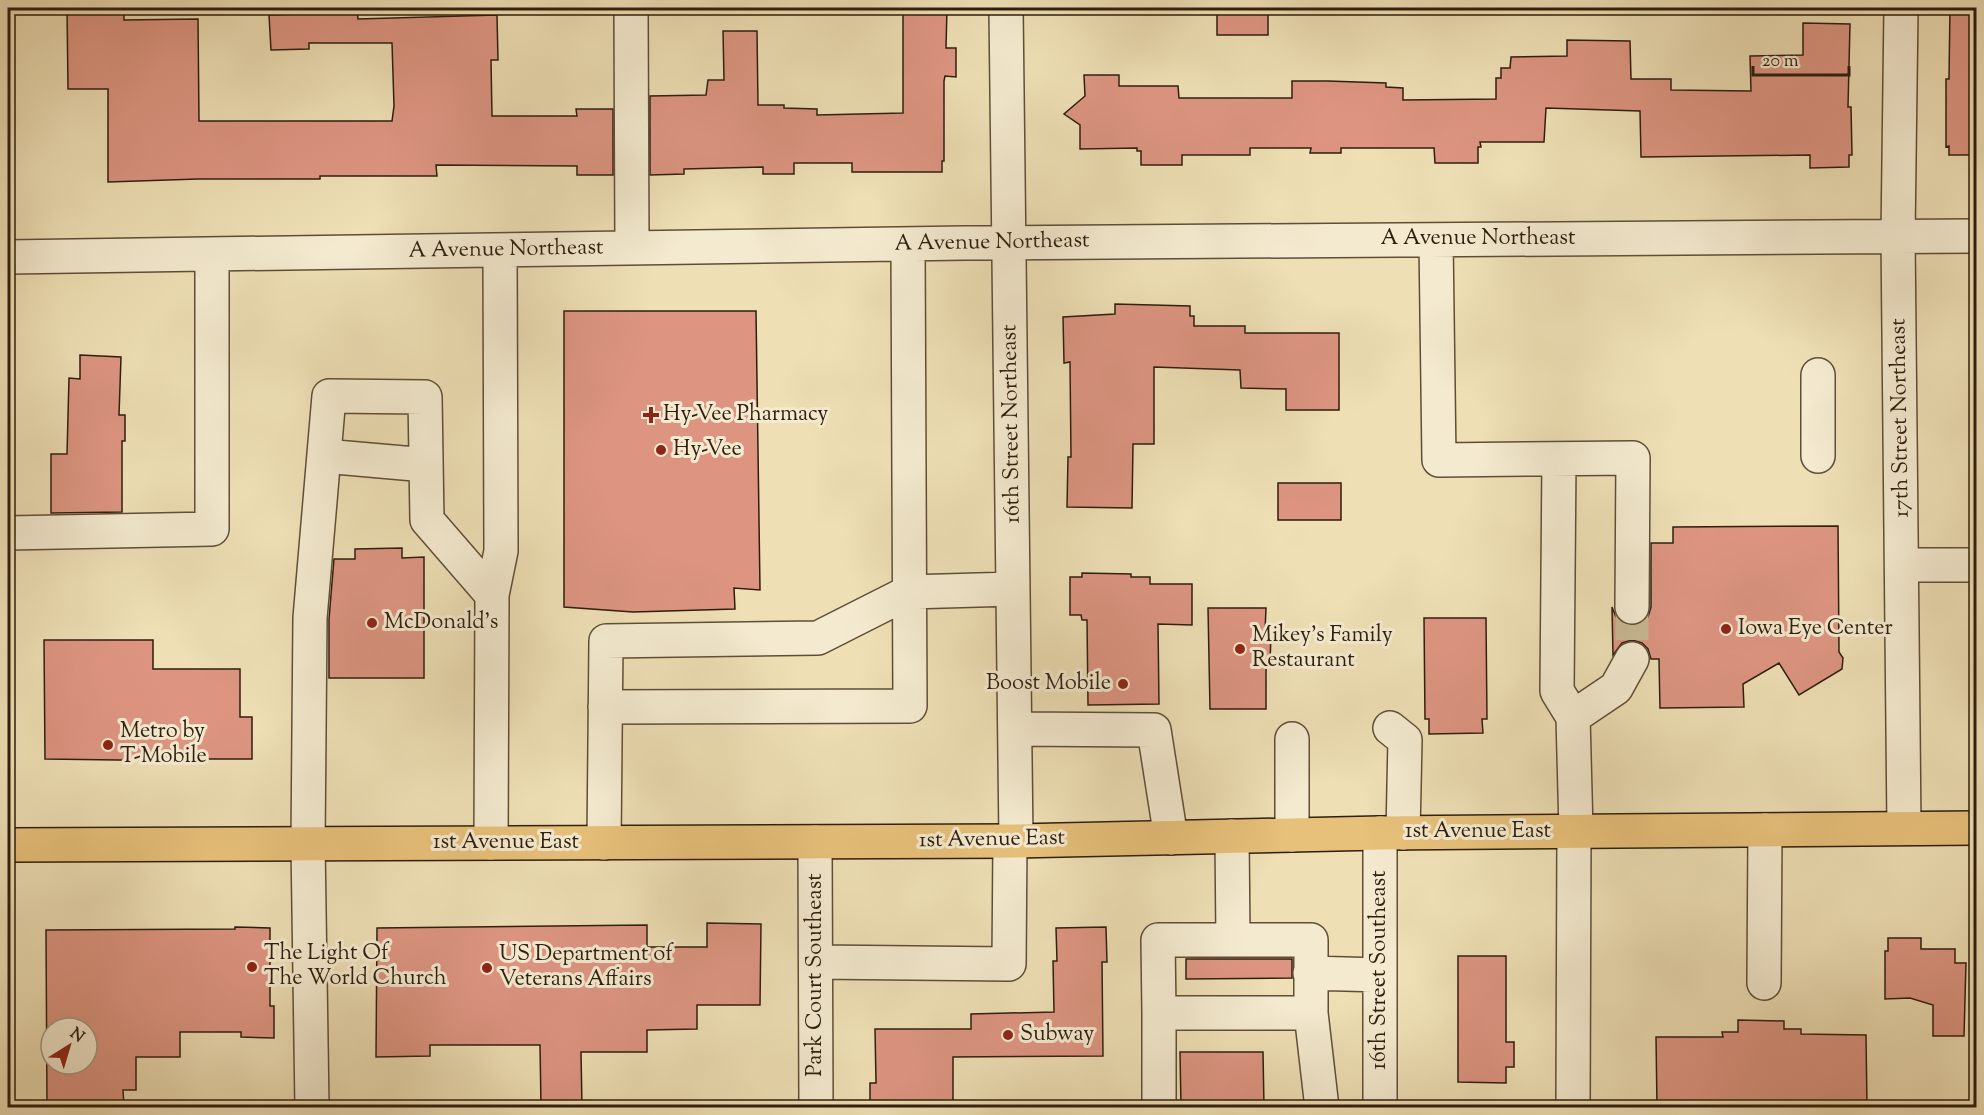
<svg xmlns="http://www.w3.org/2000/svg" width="1984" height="1115" font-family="'Sorts Mill Goudy',serif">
	<rect width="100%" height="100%" fill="#eedfb5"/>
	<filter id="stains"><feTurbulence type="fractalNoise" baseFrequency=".00333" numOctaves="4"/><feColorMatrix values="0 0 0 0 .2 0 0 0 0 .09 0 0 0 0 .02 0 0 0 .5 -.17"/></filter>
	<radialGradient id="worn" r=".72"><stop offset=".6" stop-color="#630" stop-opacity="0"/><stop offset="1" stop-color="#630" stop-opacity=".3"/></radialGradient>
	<!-- building -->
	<path fill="#dd9582" stroke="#2e1e0e" stroke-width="1.5" fill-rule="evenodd" d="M 67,8 L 124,8 L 124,20 L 198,19 L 199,121 L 392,121 L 394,106 L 392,43 L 309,43 L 309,49 L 271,50 L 269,15 L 331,13 L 331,8 L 357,8 L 358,19 L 497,15 L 498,60 L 491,60 L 492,116 L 577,116 L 576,109 L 613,109 L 613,175 L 577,175 L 577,166 L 436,165 L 437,176 L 320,176 L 320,179 L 198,179 L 108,182 L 108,89 L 68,89 Z
		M 903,8 L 947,8 L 946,48 L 956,48 L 956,77 L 945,76 L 944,81 L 944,161 L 942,161 L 942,172 L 852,172 L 852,163 L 794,163 L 794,174 L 763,174 L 763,167 L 684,169 L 684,174 L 650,175 L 650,96 L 706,95 L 708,80 L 724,80 L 723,31 L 757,31 L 758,105 L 784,105 L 784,108 L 817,109 L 817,115 L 903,113 Z
		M 1217,8 L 1268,8 L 1268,35 L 1217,35 Z
		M 1950,8 L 1977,8 L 1977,155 L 1949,155 L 1949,146 L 1946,147 L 1946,79 L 1949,79 Z
		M 1803,23 L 1850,24 L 1848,107 L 1851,107 L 1852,155 L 1849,155 L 1849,167 L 1810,168 L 1810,155 L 1641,157 L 1640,111 L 1546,108 L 1544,142 L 1480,142 L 1481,147 L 1478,147 L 1478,163 L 1435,163 L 1434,148 L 1341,148 L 1341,153 L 1310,153 L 1311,148 L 1250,148 L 1250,155 L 1182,155 L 1182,165 L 1141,165 L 1141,151 L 1137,151 L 1137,148 L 1080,149 L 1080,125 L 1064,114 L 1085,96 L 1084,75 L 1119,75 L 1119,86 L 1178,86 L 1179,98 L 1292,98 L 1292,81 L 1328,81 L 1386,83 L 1386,87 L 1403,88 L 1403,100 L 1496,99 L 1496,78 L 1501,78 L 1501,68 L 1510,68 L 1511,57 L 1567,56 L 1567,40 L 1630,41 L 1631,79 L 1671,79 L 1671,90 L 1751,91 L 1750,56 L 1803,55 Z
		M 1115,304 L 1190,306 L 1190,316 L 1194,316 L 1194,326 L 1245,326 L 1245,333 L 1339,333 L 1339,410 L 1286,410 L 1286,389 L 1241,388 L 1240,370 L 1154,367 L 1154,444 L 1133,444 L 1132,508 L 1067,507 L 1068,457 L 1071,457 L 1070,362 L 1064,363 L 1063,317 L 1115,314 Z
		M 564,311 L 756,311 L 760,590 L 734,588 L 735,609 L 633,612 L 564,607 Z
		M 80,355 L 121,357 L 119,415 L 125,415 L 125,441 L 122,441 L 122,512 L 51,513 L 51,454 L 67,454 L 69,378 L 80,379 Z
		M 1278,483 L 1341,483 L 1341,520 L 1278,520 Z
		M 1838,526 L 1839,652 L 1843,658 L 1842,669 L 1799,695 L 1779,663 L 1743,684 L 1744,707 L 1660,708 L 1659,659 L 1651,659 L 1648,649 L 1642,643 L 1632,640 L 1622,643 L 1613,655 L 1612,607 L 1616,617 L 1623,623 L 1632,626 L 1642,623 L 1648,617 L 1651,607 L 1651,543 L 1673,543 L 1673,527 Z
		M 402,548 L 402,558 L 424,557 L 424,678 L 329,678 L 329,619 L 334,559 L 355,559 L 355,549 Z
		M 1082,573 L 1131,574 L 1131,577 L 1150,577 L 1150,584 L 1192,584 L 1192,625 L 1158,624 L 1159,704 L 1088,705 L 1087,620 L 1082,620 L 1081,615 L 1070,615 L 1070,577 L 1082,577 Z
		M 1208,608 L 1266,608 L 1265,632 L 1271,632 L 1270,665 L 1266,665 L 1266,709 L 1210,709 Z
		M 1424,618 L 1486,618 L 1487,719 L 1482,719 L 1483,733 L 1429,734 L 1429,719 L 1425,719 Z
		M 44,640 L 153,640 L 153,669 L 240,669 L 240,717 L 252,717 L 252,759 L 191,759 L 191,761 L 45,759 Z
		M 707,923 L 761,924 L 760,1005 L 697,1005 L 697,1029 L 647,1030 L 647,1052 L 581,1052 L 582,1107 L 541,1107 L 540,1045 L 430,1045 L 430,1056 L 376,1057 L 377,928 L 647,925 L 647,947 L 707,947 Z
		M 235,927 L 270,928 L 270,1006 L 274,1006 L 274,1038 L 241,1037 L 241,1032 L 180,1032 L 180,1057 L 136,1057 L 136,1090 L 123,1090 L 124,1107 L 47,1107 L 46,930 L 235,929 ZM 51,1028 L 87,1028 L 87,1064 L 51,1064 Z
		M 1106,927 L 1107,962 L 1102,962 L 1103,1056 L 953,1057 L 953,1107 L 870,1107 L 870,1083 L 876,1083 L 875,1029 L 971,1029 L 971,1014 L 1054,1012 L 1053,961 L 1057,961 L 1056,928 Z
		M 1888,938 L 1921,938 L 1921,949 L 1955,949 L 1955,963 L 1966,963 L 1964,1036 L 1933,1036 L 1933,1005 L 1910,998 L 1885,999 L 1885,951 L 1888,951 Z
		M 1458,956 L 1506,956 L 1506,1042 L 1514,1042 L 1514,1067 L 1506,1067 L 1506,1083 L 1458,1082 Z
		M 1186,959 L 1292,959 L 1292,978 L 1186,979 Z
		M 1738,1020 L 1784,1021 L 1784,1029 L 1801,1029 L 1801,1034 L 1866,1035 L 1867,1107 L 1657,1107 L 1656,1037 L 1723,1037 L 1722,1032 L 1738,1032 Z
		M 1180,1052 L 1263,1052 L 1264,1107 L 1181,1107 Z"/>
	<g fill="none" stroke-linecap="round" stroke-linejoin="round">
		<!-- minor-tunnel -->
		<path stroke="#c8b894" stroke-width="33" stroke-dasharray="33 16" stroke-linecap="butt" d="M 1632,607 L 1632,659"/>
		<defs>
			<path id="minor" d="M 631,8 L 632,248
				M 1006,8 L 1016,841
				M 1901,8 L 1898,236 L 1904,828
				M 1436,240 L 1439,460 L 1633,458 L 1632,607
				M 8,257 L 965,243 L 1976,236
				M 1818,375 L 1818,456
				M 324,456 L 426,465
				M 1559,459 L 1557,691 L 1573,717 L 1576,831
				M 8,533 L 212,529 L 212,254
				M 1902,565 L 1976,565
				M 605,707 L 910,706 L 908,244
				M 1573,717 L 1616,688 L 1632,659
				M 1390,728 L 1405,740 L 1403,833
				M 1015,729 L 1154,730 L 1171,838
				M 1380,833 L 1380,1108
				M 1292,835 L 1292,739
				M 1232,836 L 1233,940
				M 815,842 L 816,1108
				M 491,843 L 492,595 L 501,551 L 500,250
				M 604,843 L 606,641 L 818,638 L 909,592 L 1013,589
				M 816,962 L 1009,964 L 1010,841
				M 1310,973 L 1380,975
				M 1764,983 L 1765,830
				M 1159,1013 L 1158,940 L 1311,940 L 1311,1013
				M 312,1108 L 308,844 L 310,618 L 329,396 L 425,397 L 427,520 L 492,595
				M 1159,1108 L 1159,1013 L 1311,1013 L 1322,1108
				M 1573,1108 L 1574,831"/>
			<path id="major" d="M 8,845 L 1016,841 L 1380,833 L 1976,828"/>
		</defs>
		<!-- minor casing -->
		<use href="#minor" stroke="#5e4e38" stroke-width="36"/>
		<!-- major casing -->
		<use href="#major" stroke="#2e1e0e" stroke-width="36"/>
		<!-- minor -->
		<use href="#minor" stroke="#f4eacf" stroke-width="33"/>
		<!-- major -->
		<use href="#major" stroke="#e7c07a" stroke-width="33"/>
	</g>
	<!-- markers -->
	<g fill="#8f2418" stroke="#f4eacf" stroke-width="2">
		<path d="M648 406h6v6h6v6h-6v6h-6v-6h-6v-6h6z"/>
		<circle cx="661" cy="450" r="6"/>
		<circle cx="372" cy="623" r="6"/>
		<circle cx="1726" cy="629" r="6"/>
		<circle cx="1240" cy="649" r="6"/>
		<circle cx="1123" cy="684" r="6"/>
		<circle cx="108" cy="745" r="6"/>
		<circle cx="252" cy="967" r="6"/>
		<circle cx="487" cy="968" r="6"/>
		<circle cx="1008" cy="1035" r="6"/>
	</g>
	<g text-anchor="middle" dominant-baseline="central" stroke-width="6" stroke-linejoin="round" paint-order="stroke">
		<!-- street labels -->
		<g font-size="22" fill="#2e1e0e" stroke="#f4eacf">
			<text x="1478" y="239">A Avenue Northeast</text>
			<text transform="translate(992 243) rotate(-1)">A Avenue Northeast</text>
			<text transform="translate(506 250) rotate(-1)">A Avenue Northeast</text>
			<text transform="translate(1901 418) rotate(-91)">17th Street Northeast</text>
			<text transform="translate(1012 424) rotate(-91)">16th Street Northeast</text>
			<text x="1478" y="832">1st Avenue East</text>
			<text transform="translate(992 840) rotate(-1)">1st Avenue East</text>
			<text x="506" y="843">1st Avenue East</text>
			<text transform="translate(1380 970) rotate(-90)">16th Street Southeast</text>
			<text transform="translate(816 975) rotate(-90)">Park Court Southeast</text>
		</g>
		<!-- poi labels -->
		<g font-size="22" fill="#2e1e0e" stroke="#f4eacf" text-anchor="start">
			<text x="663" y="415">Hy-Vee Pharmacy</text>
			<text x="673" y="450">Hy-Vee</text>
			<text x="384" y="623">McDonald's</text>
			<text x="1738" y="629">Iowa Eye Center</text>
			<text x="1252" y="636">Mikey's Family<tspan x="1252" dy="25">Restaurant</tspan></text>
			<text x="1111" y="684" text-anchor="end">Boost Mobile</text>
			<text x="120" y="732">Metro by<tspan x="120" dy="25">T-Mobile</tspan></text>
			<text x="264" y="954">The Light Of<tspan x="264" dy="25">The World Church</tspan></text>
			<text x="499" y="955">US Department of<tspan x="499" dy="25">Veterans Affairs</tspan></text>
			<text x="1020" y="1035">Subway</text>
		</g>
	</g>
	<!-- margin -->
	<rect width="1984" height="1115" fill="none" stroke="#eedfb5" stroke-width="30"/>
	<rect x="9" y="9" width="1966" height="1097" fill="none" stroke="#2e1e0e" stroke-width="3"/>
	<rect x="15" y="15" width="1954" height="1085" fill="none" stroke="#2e1e0e" stroke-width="1.5"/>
	<!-- north arrow -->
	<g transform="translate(69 1046) rotate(37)"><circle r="28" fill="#f4eacf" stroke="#a59882" stroke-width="1.5"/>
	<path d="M0-4.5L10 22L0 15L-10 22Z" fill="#8f2418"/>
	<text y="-9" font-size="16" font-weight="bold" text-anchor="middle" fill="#2e1e0e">N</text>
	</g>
	<!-- scale -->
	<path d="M1753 66v9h96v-9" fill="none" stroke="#2e1e0e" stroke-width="3"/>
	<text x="1762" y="66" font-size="18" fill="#2e1e0e" stroke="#f4eacf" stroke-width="4.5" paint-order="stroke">20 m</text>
	<rect width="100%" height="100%" filter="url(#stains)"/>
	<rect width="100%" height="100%" fill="url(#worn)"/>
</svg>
